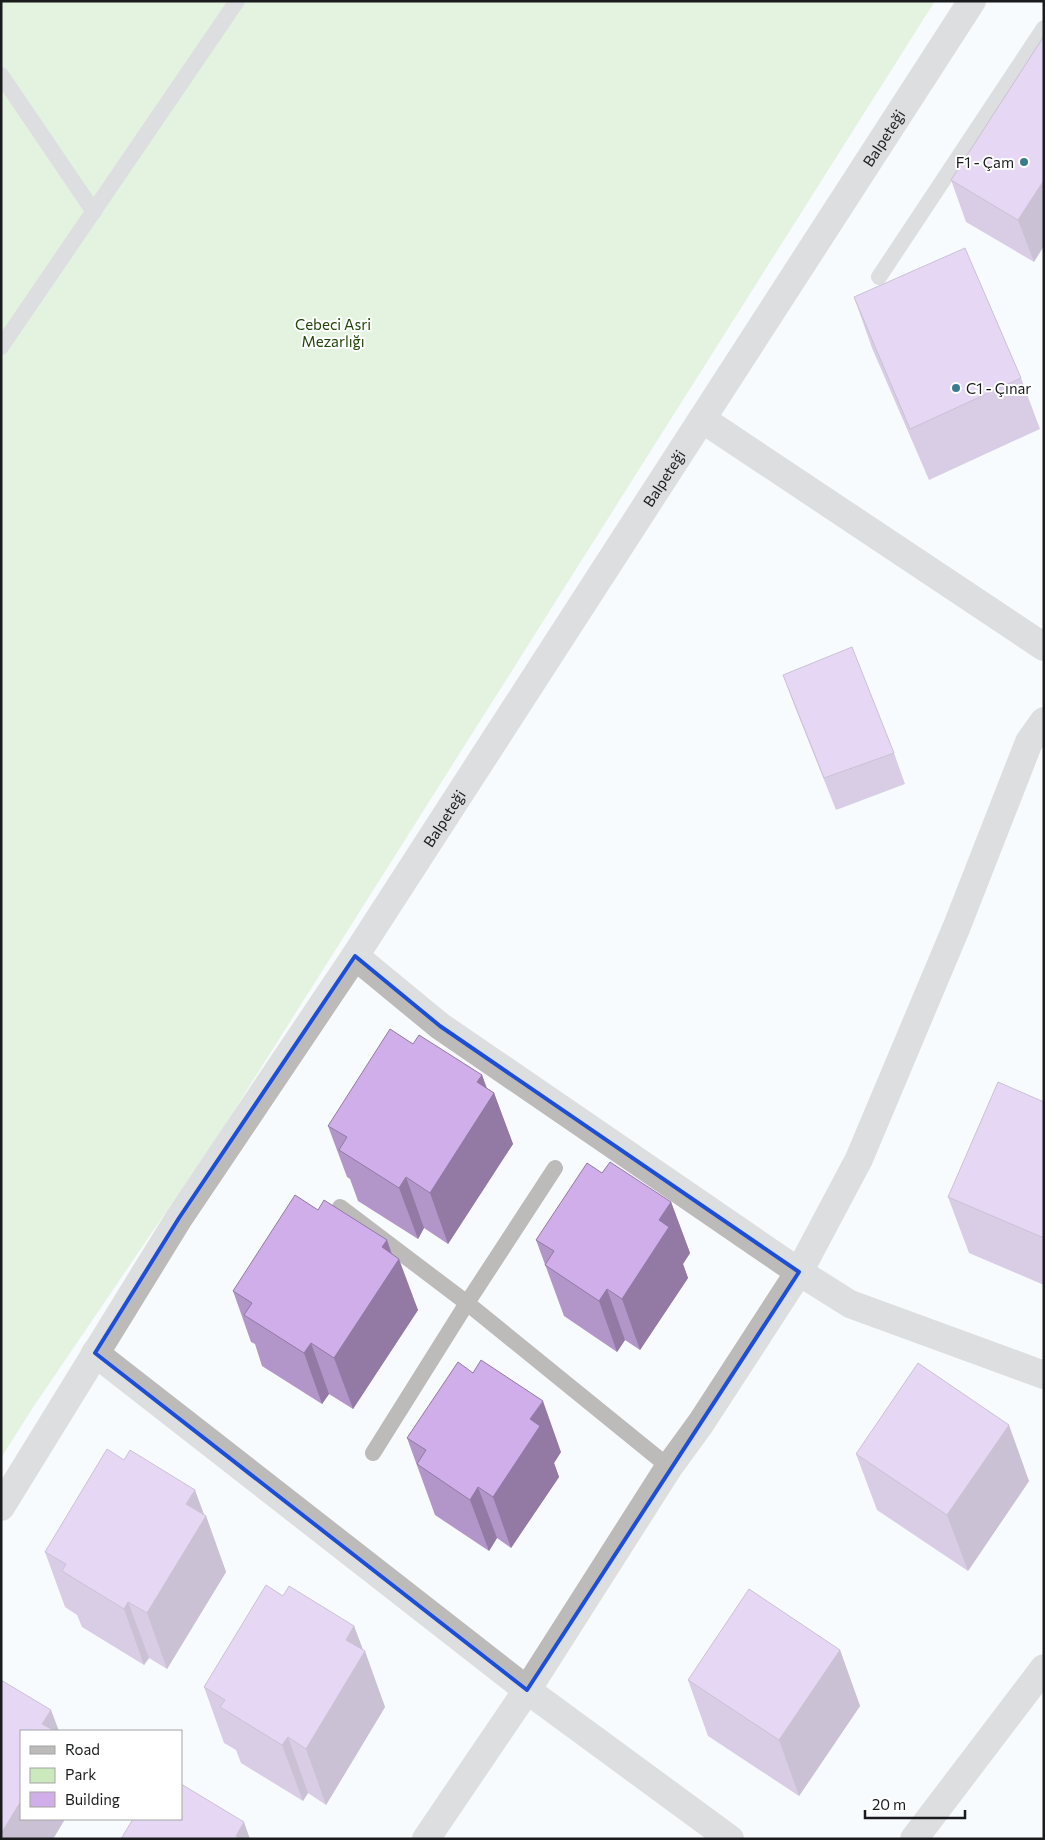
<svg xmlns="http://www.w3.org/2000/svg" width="1045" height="1840" font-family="Commissioner,sans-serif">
	<rect width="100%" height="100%" fill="#f8fbfe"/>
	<!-- green -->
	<path fill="#cbe9bd" d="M 1,1 L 935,1 L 223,1128 L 32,1409 L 1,1458 Z"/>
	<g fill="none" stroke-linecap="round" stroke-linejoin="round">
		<!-- lane -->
		<path stroke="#bdbbba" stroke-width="16" d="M 1,75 L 94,212
			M 879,277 L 1044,28
			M 1,347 L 237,1
			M 340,1207 L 467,1303 L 669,1467
			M 373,1453 L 467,1303 L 555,1168"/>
		<!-- street -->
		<g stroke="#bdbbba" stroke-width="28">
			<path d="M 702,419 L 1044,647"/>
			<path id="s1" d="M 355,956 L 972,1"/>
			<path d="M 95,1353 L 527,1690 L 730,1839"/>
			<path d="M 1,1507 L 179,1218 L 355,956 L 440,1026 L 799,1272 L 850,1304 L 1044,1375"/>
			<path d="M 426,1839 L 527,1690 L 669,1467 L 701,1423 L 799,1272 L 859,1159 L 957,926 L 1029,742 L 1044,721"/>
			<path d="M 914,1839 L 1044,1668"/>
		</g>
	</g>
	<!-- wall -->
	<path fill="#b396c9" d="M 1044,36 L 1034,262 L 966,222 L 951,180 Z
		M 854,297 L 1021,378 L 1040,429 L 929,480 L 872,348 Z
		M 783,675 L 894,753 L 905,784 L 836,810 L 795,707 Z
		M 413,1044 L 482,1075 L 487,1088 L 494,1093 L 513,1144 L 448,1244 L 424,1228 L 418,1239 L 358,1201 L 350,1179 L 347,1177 L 328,1126 Z
		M 1044,1102 L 1044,1285 L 969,1253 L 948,1197 Z
		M 602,1173 L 671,1202 L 690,1253 L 683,1264 L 688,1278 L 640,1350 L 625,1340 L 617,1352 L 564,1316 L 536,1240 Z
		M 318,1210 L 387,1240 L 392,1254 L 418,1310 L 353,1409 L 329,1394 L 322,1404 L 262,1366 L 255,1344 L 251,1342 L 233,1291 Z
		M 407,1438 L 561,1452 L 554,1463 L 559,1477 L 511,1548 L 497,1538 L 489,1551 L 435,1515 Z
		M 856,1454 L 1029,1481 L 968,1571 L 877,1510 Z
		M 204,1515 L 206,1516 L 226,1572 L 167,1669 L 149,1658 L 144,1665 L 82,1627 L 77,1615 L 65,1607 L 45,1552 Z
		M 283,1596 L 354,1626 L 385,1707 L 326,1805 L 308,1793 L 303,1801 L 241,1763 L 236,1750 L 224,1743 L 204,1687 Z
		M 840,1650 L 860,1706 L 799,1796 L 708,1736 L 688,1680 Z
		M 1,1680 L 65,1819 L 53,1839 L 1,1839 Z"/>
	<!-- shaded-wall -->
	<path fill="#927aa4" d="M 1044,180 L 1044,246 L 1034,262 L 1018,220 Z
		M 482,1075 L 490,1099 L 494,1093 L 513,1144 L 448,1244 L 430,1193 L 477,1082 Z
		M 406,1177 L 424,1228 L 418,1239 L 399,1188 Z
		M 671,1202 L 690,1253 L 683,1264 L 688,1278 L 640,1350 L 622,1299 L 659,1220 Z
		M 387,1240 L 395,1264 L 399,1259 L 418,1310 L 353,1409 L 334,1358 L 382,1247 Z
		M 607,1289 L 625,1340 L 617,1352 L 599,1301 Z
		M 311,1343 L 329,1394 L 322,1404 L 304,1353 Z
		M 543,1401 L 561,1452 L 554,1463 L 559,1477 L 511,1548 L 493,1497 L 530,1419 Z
		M 1009,1425 L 1029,1481 L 968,1571 L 947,1515 Z
		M 478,1487 L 497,1538 L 489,1551 L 470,1500 Z
		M 195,1490 L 205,1517 L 206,1516 L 226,1572 L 167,1669 L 147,1613 L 186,1504 Z
		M 128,1602 L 149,1658 L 144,1665 L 124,1609 Z
		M 354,1626 L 364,1653 L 365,1651 L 385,1707 L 326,1805 L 306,1749 L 346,1640 Z
		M 840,1650 L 860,1706 L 799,1796 L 779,1740 Z
		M 51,1710 L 59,1731 L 45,1731 L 42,1724 Z
		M 288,1737 L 308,1793 L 303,1801 L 282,1745 Z
		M 21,1801 L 21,1819 L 65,1819 L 53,1839 L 4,1839 L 2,1832 Z
		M 244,1822 L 250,1839 L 237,1839 L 236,1836 Z"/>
	<!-- building -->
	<path fill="#d0aeea" stroke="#927aa4" d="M 1044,36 L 1044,180 L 1018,220 L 951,180 Z
		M 965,248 L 1021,378 L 910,429 L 854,297 Z
		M 852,647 L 894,753 L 824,778 L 783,675 Z
		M 390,1029 L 413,1044 L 419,1035 L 482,1075 L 477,1082 L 494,1093 L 430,1193 L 406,1177 L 399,1188 L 339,1150 L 347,1137 L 328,1126 Z
		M 998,1082 L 1044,1102 L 1044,1238 L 948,1197 Z
		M 610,1162 L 671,1202 L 659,1220 L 669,1227 L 622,1299 L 607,1289 L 599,1301 L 545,1265 L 554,1251 L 536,1240 L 587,1163 L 602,1173 Z
		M 295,1195 L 318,1210 L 324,1200 L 387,1240 L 382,1247 L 399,1259 L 334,1358 L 311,1343 L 304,1353 L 244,1315 L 252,1303 L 233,1291 Z
		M 481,1360 L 543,1401 L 530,1419 L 540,1426 L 493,1497 L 478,1487 L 470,1500 L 417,1464 L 426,1450 L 407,1438 L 458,1362 L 473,1373 Z
		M 918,1363 L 1009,1425 L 947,1515 L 856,1454 Z
		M 107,1449 L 124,1460 L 130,1450 L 195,1490 L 186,1504 L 206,1516 L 147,1613 L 128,1602 L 124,1609 L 62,1571 L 66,1564 L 45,1552 Z
		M 266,1585 L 283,1596 L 289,1586 L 354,1626 L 346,1640 L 365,1651 L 306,1749 L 288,1737 L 282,1745 L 220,1707 L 225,1700 L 204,1687 Z
		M 749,1589 L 840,1650 L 779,1740 L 688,1680 Z
		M 1,1680 L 51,1710 L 42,1724 L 55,1731 L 21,1731 L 21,1801 L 2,1832 L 1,1832 Z
		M 181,1784 L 244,1822 L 236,1836 L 240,1839 L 121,1839 L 133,1819 L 181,1819 Z"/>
	<!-- marked area -->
	<path d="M0 0H1045V1840H0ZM 355,956 L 440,1026 L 799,1272 L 527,1690 L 95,1353 L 179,1218 Z" fill="#f8fbfe" fill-opacity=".55" fill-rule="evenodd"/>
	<path fill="none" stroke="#1d4ed8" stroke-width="4" stroke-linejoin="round" d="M 355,956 L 440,1026 L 799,1272 L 527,1690 L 95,1353 L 179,1218 Z"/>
	<!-- markers -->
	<g fill="#397d8c" stroke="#fff" stroke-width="2">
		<circle cx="1024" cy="162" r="5"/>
		<circle cx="956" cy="388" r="5"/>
	</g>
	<g text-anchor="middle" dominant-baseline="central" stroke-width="4" stroke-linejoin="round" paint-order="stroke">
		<!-- street labels -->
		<g font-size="15" fill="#1a1b1c" stroke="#fff">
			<text stroke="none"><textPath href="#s1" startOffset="974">Balpeteği</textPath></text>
			<text stroke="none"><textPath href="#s1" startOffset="569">Balpeteği</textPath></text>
			<text stroke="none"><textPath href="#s1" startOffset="164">Balpeteği</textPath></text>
		</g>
		<!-- poi labels -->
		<g font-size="15" fill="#1a1b1c" stroke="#fff" text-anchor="end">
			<text x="1014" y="162">F1 - Çam</text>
			<text x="966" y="388" text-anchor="start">C1 - Çınar</text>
		</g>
		<!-- park labels -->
		<g font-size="15" fill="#204508" stroke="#fff">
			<text x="333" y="324">Cebeci Asri<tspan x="333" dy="17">Mezarlığı</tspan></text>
		</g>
	</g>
	<!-- border -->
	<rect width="1045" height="1840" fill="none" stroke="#1a1b1c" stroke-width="5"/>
	<!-- legend -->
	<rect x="20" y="1730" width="162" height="90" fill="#ffffff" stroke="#a3a4a4"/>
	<rect x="30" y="1746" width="25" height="8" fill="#bdbbba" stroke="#a3a4a4"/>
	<text x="65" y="1755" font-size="15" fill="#1a1b1c">Road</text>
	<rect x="30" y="1768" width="25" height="15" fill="#cbe9bd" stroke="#a3a4a4"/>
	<text x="65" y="1780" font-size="15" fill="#1a1b1c">Park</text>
	<rect x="30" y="1792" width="25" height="15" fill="#d0aeea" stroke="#a3a4a4"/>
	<text x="65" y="1805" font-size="15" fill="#1a1b1c">Building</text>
	<!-- scale -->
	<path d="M865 1810v8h100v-8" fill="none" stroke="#1a1b1c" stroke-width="2.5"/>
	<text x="872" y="1810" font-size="15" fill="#1a1b1c" stroke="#ffffff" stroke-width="4" paint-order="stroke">20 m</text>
</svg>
